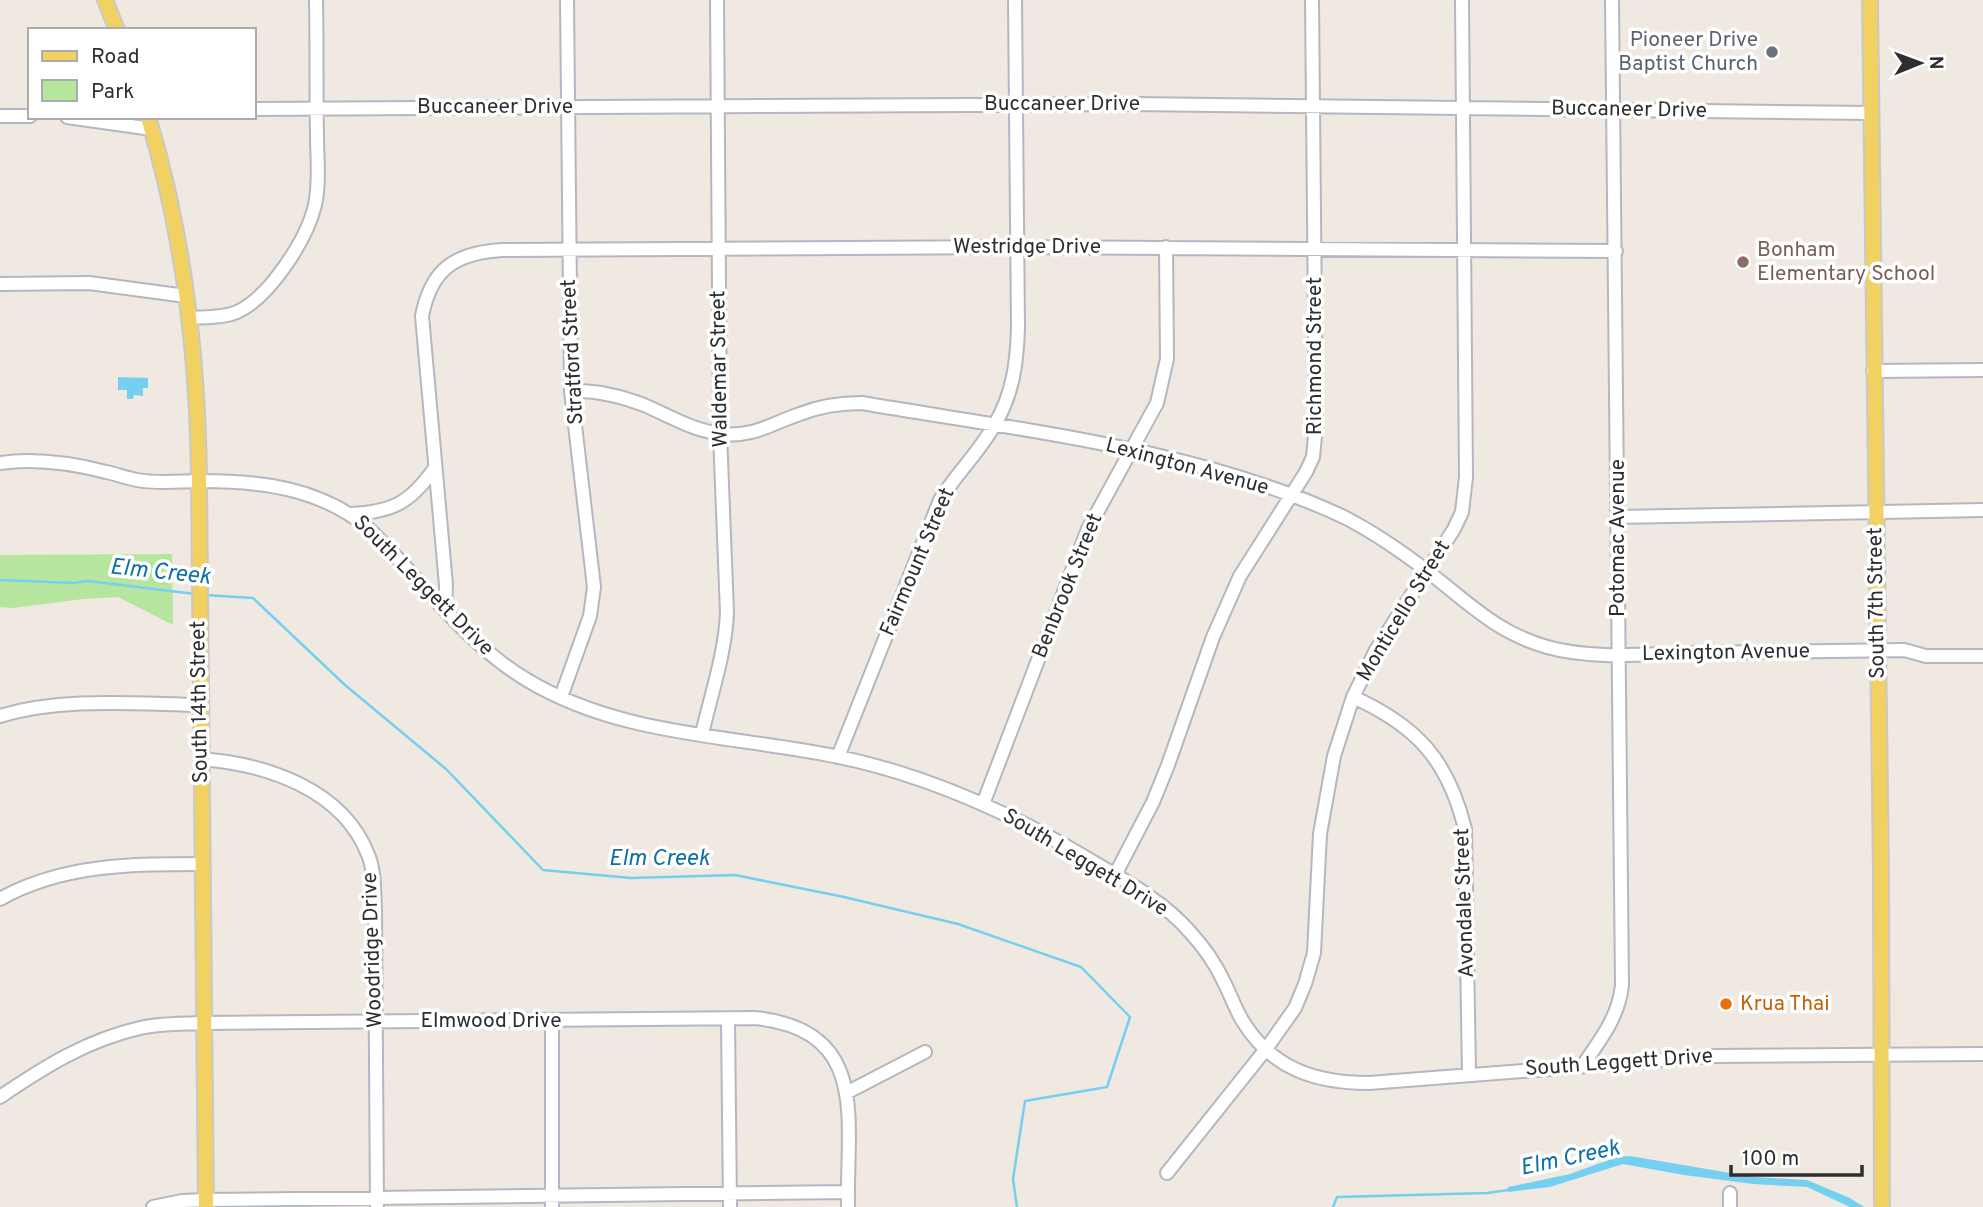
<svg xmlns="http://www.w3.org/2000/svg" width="1983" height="1207" font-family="Overpass,sans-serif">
	<rect width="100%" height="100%" fill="#efe9e1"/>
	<!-- green -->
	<path fill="#b6e59e" d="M 172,554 L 173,625 L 118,597 L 83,599 L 13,608 L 0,607 L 0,555 Z"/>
	<!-- water -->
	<path fill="#75cff0" d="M 118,377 L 148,378 L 148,388 L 143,388 L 143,396 L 134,395 L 133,399 L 127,399 L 127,390 L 118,390 Z
		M 1630,1156 L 1754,1177 L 1807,1180 L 1850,1198 L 1864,1207 L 1850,1207 L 1807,1187 L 1753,1184 L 1684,1175 L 1623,1164 L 1550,1187 L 1508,1192 L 1508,1187 L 1570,1174 L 1617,1157 Z"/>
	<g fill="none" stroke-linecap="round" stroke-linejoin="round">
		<!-- stream -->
		<path stroke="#75cff0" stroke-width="2.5" d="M 0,580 L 73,583 L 88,581 L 195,594
			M 205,595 L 253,598 L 345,685 L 446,769 L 543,870 L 631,878 L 735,875 L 844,897 L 958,924 L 1081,967 L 1130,1017 L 1107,1087 L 1025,1101 L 1013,1179 L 1017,1207
			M 1333,1207 L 1337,1197 L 1487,1193 L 1508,1190"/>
		<defs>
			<path id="minor" d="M 254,109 L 1133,104 L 1870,113
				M 0,116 L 30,116
				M 67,117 L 152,129
				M 0,284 L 89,283 L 186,296
				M 189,318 C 205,317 223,318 237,312 C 270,297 307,239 315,205 C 320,182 317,158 317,135 C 316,90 317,45 316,0
				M 1873,371 L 1983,370
				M 571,391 C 595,390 621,396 644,405 C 670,416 695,432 724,434 C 755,437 772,423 800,414 C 820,406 841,403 862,403 C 1019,430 1199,449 1344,517 C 1373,532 1401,551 1427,571 C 1468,602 1495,632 1547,647 C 1594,660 1646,654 1695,653 C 1765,652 1835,651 1904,650 L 1926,656 L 1983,656
				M 0,463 C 36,458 71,463 106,472 C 116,474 126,478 137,480 C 158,484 180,481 201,481 C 261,481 319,488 367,527 C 420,577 463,642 527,680 C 620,736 730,735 834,756 C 920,773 1002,809 1078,853 C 1116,876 1161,898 1190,932 C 1203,946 1216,965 1224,982 C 1230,994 1235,1008 1242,1020 C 1271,1068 1314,1083 1369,1083 L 1715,1056 L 1983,1054
				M 351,514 C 392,512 410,503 434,469
				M 1617,517 L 1983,510
				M 445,609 L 446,585 L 422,316 C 431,269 455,253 502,250 L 1017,247 L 1616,251
				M 561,697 L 590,616 L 594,587 L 571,391 L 567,0
				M 1353,697 C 1417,726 1448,760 1465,829 L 1469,1074
				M 0,716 C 63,697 135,704 200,705
				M 702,734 C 711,694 725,655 727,613 L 720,434 L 717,0
				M 838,757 L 940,500 C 957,473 980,451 995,424 C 1013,394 1017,362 1018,328 L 1015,0
				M 201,759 C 266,764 344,789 369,857 C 375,873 374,893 375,910 L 377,1207
				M 983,804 L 1088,529 L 1157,403 L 1167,359 L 1166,247
				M 1115,875 L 1153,802 L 1168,765 L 1213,637 L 1240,576 L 1306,472 L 1313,457 L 1316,426 L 1312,0
				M 0,899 C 62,864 133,864 202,864
				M 728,1019 L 730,1207
				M 1583,1065 C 1601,1039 1619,1016 1622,985 L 1612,0
				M 846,1093 L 925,1052
				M 0,1097 C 44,1067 87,1040 140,1028 C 161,1023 183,1024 204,1023 L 755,1018 C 871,1030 846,1121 848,1207
				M 1167,1173 L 1266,1049 L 1295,1008 L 1305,984 L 1314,953 L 1320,834 L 1334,756 L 1353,697 L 1376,650 L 1454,529 L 1462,512 L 1466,477 L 1462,0
				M 1730,1193 L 1730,1207
				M 153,1207 L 182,1201 L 206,1200 L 848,1192
				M 552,1207 L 552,1021"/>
			<path id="major" d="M 105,0 L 117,30
				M 1870,0 L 1881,876 L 1882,1207
				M 148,117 C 184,235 198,358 199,481 L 206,1207"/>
		</defs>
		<!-- minor casing -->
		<use href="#minor" stroke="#b4b7c1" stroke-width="16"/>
		<!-- major casing -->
		<use href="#major" stroke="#c9c9c9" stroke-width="18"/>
		<!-- minor -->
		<use href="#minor" stroke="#fff" stroke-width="12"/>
		<!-- major -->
		<use href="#major" stroke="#f2d163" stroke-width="14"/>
	</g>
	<!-- markers -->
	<circle fill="#6b7280" stroke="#fff" stroke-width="2.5" cx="1772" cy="52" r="7"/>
	<circle fill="#8d6e63" stroke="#fff" stroke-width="2.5" cx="1743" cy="262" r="7"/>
	<circle fill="#e8710a" stroke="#fff" stroke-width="2.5" cx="1726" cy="1004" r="7"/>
	<g text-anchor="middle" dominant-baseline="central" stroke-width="7" stroke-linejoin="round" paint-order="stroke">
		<!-- worship labels -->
		<g font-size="21" fill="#5b616d" stroke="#fff" text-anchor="end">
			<text x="1758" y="40">Pioneer Drive<tspan x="1758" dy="24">Baptist Church</tspan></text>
		</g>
		<!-- street labels -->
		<g font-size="21" fill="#2e2e2e" stroke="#fff">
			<text x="1062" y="104">Buccaneer Drive</text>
			<text x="495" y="107">Buccaneer Drive</text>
			<text transform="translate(1629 110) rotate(1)">Buccaneer Drive</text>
			<text x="1027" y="247">Westridge Drive</text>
			<text transform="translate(573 352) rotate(-93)">Stratford Street</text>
			<text transform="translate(1315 356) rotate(-90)">Richmond Street</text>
			<text transform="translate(720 369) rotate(-91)">Waldemar Street</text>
			<text transform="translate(1187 467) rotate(15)">Lexington Avenue</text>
			<text transform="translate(1618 538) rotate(-90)">Potomac Avenue</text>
			<text transform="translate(918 562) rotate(-67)">Fairmount Street</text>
			<text transform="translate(423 586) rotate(45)">South Leggett Drive</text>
			<text transform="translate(1068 586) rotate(-68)">Benbrook Street</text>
			<text transform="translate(1877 603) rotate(-91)">South 7th Street</text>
			<text transform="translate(1404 611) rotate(-59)">Monticello Street</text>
			<text transform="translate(1726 653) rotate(-1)">Lexington Avenue</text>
			<text transform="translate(200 702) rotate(-91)">South 14th Street</text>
			<text transform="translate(1085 863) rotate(31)">South Leggett Drive</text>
			<text transform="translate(1465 903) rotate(-92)">Avondale Street</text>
			<text transform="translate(373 950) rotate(-92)">Woodridge Drive</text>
			<text x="491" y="1021">Elmwood Drive</text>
			<text transform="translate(1619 1063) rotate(-4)">South Leggett Drive</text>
		</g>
		<!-- education labels -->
		<g font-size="21" fill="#785e54" stroke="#fff" text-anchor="start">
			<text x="1757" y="250">Bonham<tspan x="1757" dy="24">Elementary School</tspan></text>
		</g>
		<!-- food labels -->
		<g font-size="21" fill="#c56008" stroke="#fff" text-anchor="start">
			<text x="1740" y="1004">Krua Thai</text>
		</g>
		<!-- water labels -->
		<g font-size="23" font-style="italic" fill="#0d6fa3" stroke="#fff">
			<text transform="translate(160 573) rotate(6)">Elm Creek</text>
			<text x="659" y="859">Elm Creek</text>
			<text transform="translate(1570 1159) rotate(-12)">Elm Creek</text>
		</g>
	</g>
	<!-- legend -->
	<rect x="28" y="28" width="228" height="91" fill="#ffffff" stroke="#ababab" stroke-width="2"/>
	<rect x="42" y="51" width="35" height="10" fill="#f2d163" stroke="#ababab" stroke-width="2"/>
	<text x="91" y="63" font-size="21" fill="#2e2e2e">Road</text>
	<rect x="42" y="80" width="35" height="21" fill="#b6e59e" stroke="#ababab" stroke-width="2"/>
	<text x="91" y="98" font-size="21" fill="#2e2e2e">Park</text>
	<!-- north arrow -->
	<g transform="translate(1920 63) rotate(89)" stroke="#ffffff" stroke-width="5" paint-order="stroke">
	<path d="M0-5L12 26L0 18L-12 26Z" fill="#2e2e2e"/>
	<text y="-10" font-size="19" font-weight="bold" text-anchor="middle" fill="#2e2e2e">N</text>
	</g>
	<!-- scale -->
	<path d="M1731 1165v10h131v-10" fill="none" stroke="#2e2e2e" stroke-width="3.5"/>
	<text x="1742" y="1165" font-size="21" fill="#2e2e2e" stroke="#ffffff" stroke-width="5" paint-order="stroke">100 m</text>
</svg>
